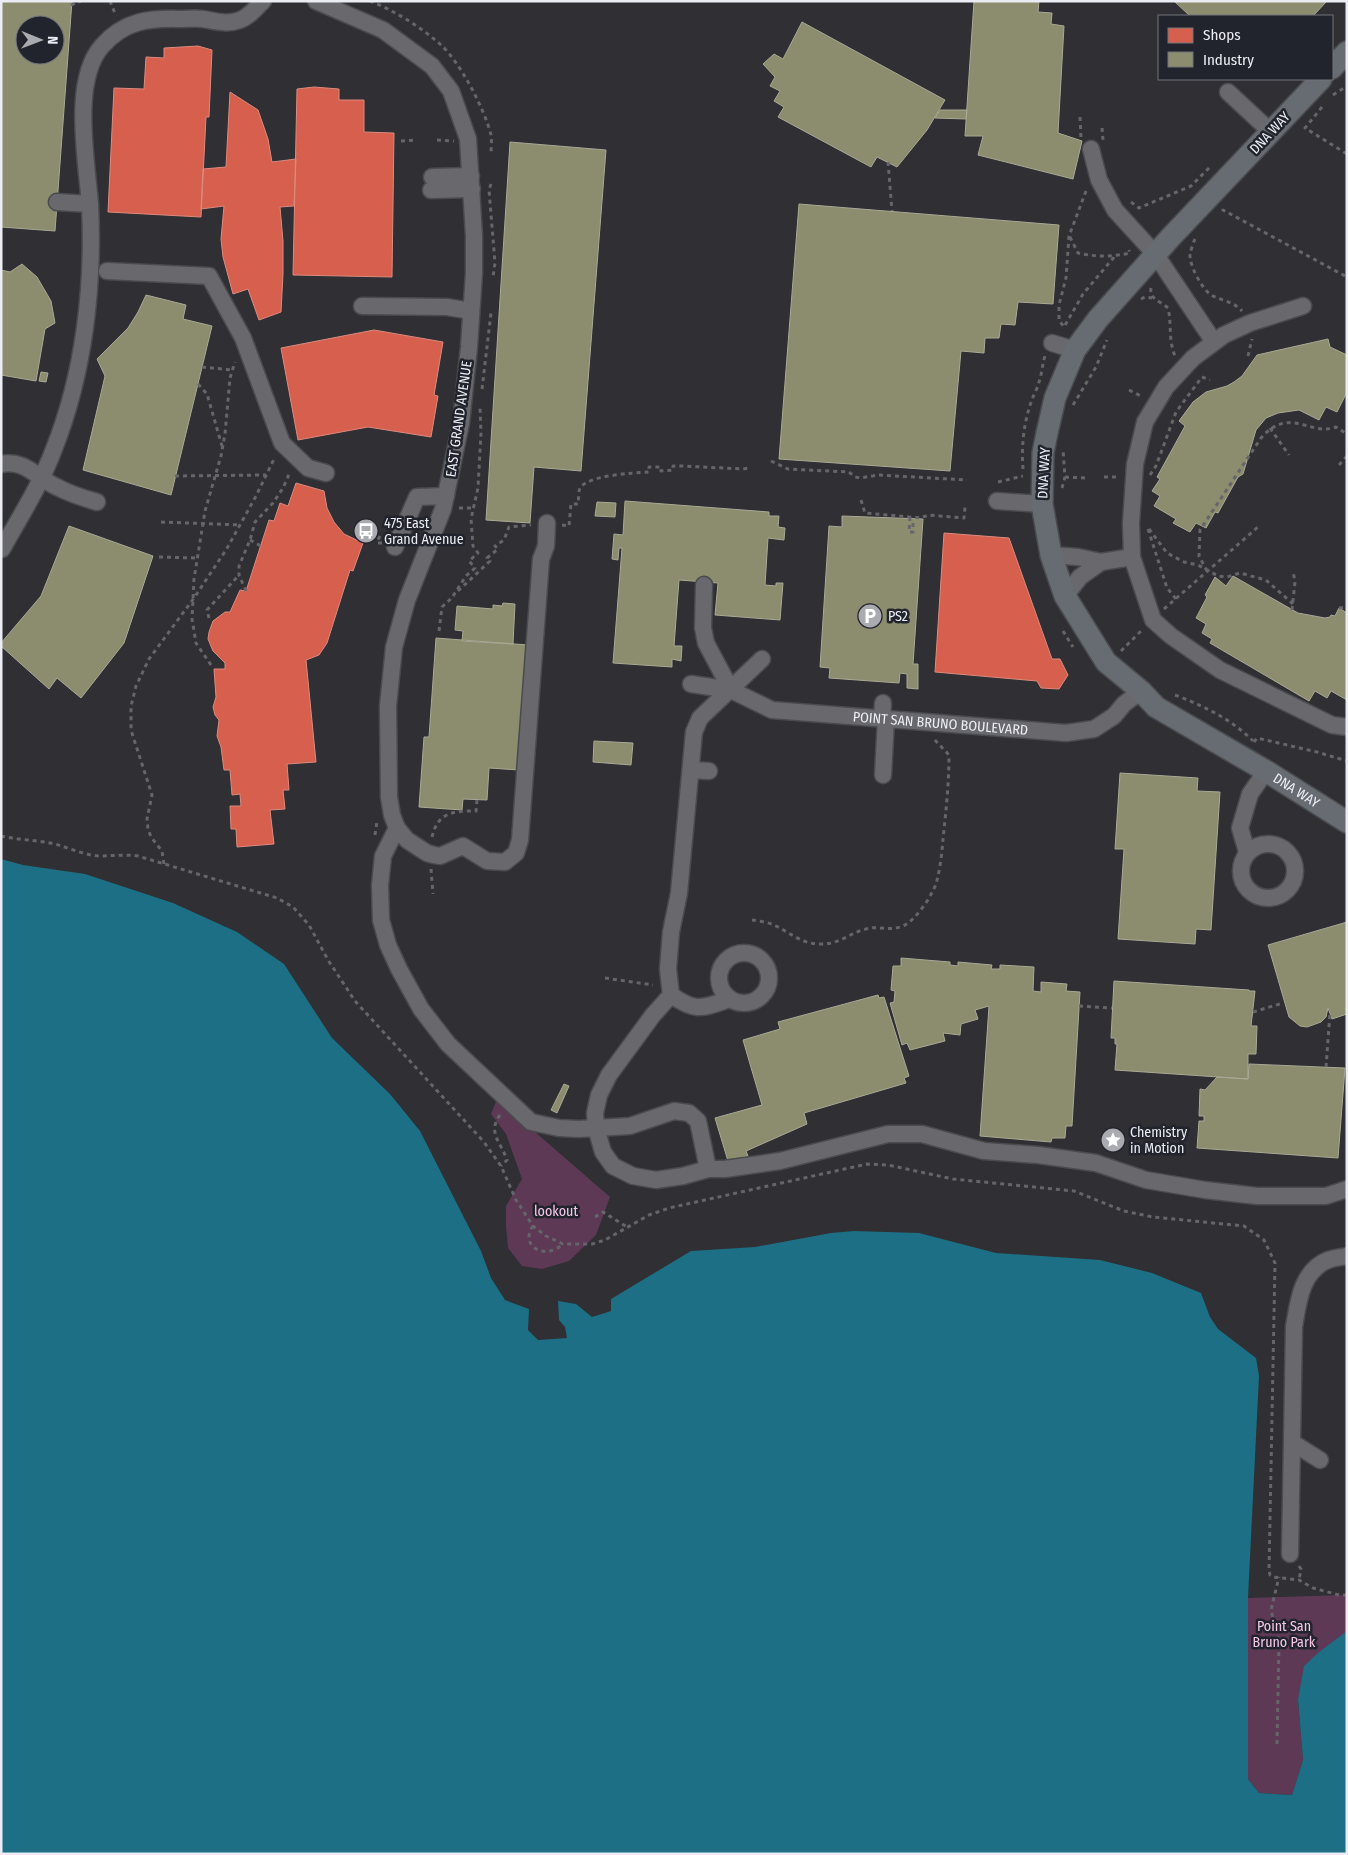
<svg xmlns="http://www.w3.org/2000/svg" width="1348" height="1855" font-family="'Fira Sans Condensed',sans-serif">
	<rect width="100%" height="100%" fill="#2f2f34"/>
	<!-- green -->
	<path fill="#5d3956" d="M 497,1099 L 610,1197 L 596,1235 L 569,1261 L 542,1269 L 522,1266 L 508,1248 L 506,1227 L 506,1206 L 522,1179 L 506,1134 L 491,1114 Z
		M 1347,1595 L 1347,1632 L 1298,1700 L 1303,1760 L 1292,1795 L 1259,1793 L 1248,1779 L 1248,1598 Z"/>
	<!-- water -->
	<path fill="#1c6f84" d="M 1,859 L 23,865 L 85,874 L 173,903 L 237,932 L 284,964 L 332,1038 L 390,1094 L 420,1131 L 481,1251 L 491,1278 L 505,1300 L 529,1309 L 528,1330 L 538,1340 L 567,1338 L 565,1327 L 559,1320 L 558,1301 L 576,1304 L 592,1317 L 611,1311 L 611,1299 L 691,1251 L 755,1247 L 831,1233 L 854,1231 L 919,1233 L 996,1253 L 1100,1260 L 1152,1273 L 1201,1293 L 1210,1317 L 1218,1329 L 1256,1358 L 1259,1376 L 1248,1598 L 1248,1779 L 1259,1793 L 1292,1795 L 1303,1760 L 1298,1700 L 1304,1666 L 1319,1652 L 1347,1631 L 1347,1854 L 1,1854 Z"/>
	<!-- shops -->
	<path fill="#d6604d" stroke="#dd8a7f" d="M 198,46 L 212,50 L 209,117 L 206,117 L 201,217 L 108,212 L 114,88 L 144,89 L 146,57 L 164,58 L 164,48 Z
		M 314,87 L 339,89 L 339,100 L 364,100 L 364,132 L 394,133 L 392,277 L 293,275 L 297,89 Z
		M 230,92 L 258,110 L 268,139 L 272,162 L 296,159 L 294,206 L 280,207 L 283,241 L 283,274 L 281,312 L 259,320 L 248,289 L 233,294 L 223,257 L 221,239 L 224,206 L 201,209 L 203,169 L 226,167 Z
		M 374,330 L 443,342 L 434,395 L 438,396 L 431,437 L 368,427 L 298,440 L 281,348 Z
		M 296,483 L 324,491 L 327,508 L 334,522 L 344,534 L 363,543 L 353,571 L 350,570 L 327,643 L 319,655 L 306,660 L 316,762 L 287,764 L 289,790 L 283,790 L 285,809 L 270,810 L 274,844 L 237,847 L 236,829 L 231,829 L 230,806 L 241,806 L 240,794 L 232,795 L 230,770 L 224,770 L 221,747 L 217,736 L 219,720 L 215,715 L 213,707 L 216,697 L 214,669 L 225,669 L 225,663 L 213,651 L 208,639 L 209,632 L 213,621 L 225,612 L 230,612 L 240,590 L 246,591 L 269,520 L 274,521 L 280,503 L 288,506 Z
		M 944,533 L 1009,538 L 1052,659 L 1060,659 L 1068,675 L 1059,689 L 1041,688 L 1037,681 L 935,672 Z"/>
	<!-- industry -->
	<path fill="#8c8c6e" stroke="#a9a996" fill-rule="evenodd" d="M 1,1 L 72,1 L 55,231 L 1,227 ZM 25,25 L 55,25 L 55,55 L 25,55 Z
		M 974,1 L 1039,1 L 1038,12 L 1052,13 L 1051,24 L 1064,26 L 1058,133 L 1082,141 L 1073,179 L 978,155 L 983,136 L 965,136 Z
		M 1174,1 L 1327,1 L 1313,16 L 1190,16 Z
		M 802,22 L 945,100 L 927,130 L 897,167 L 877,157 L 871,167 L 778,117 L 784,107 L 774,101 L 780,91 L 770,86 L 775,77 L 763,64 L 774,54 L 783,59 Z
		M 940,110 L 967,110 L 966,119 L 935,118 Z
		M 510,142 L 606,150 L 581,471 L 534,467 L 530,523 L 486,520 Z
		M 799,204 L 1059,225 L 1053,304 L 1018,302 L 1015,325 L 1001,324 L 999,338 L 985,338 L 984,353 L 961,351 L 950,471 L 779,459 Z
		M 22,264 L 37,277 L 51,301 L 55,323 L 45,329 L 36,381 L 1,375 L 1,270 L 10,272 Z
		M 146,295 L 186,305 L 183,319 L 212,326 L 171,495 L 83,470 L 105,376 L 97,359 L 128,328 L 138,312 Z
		M 1328,339 L 1330,347 L 1347,355 L 1347,392 L 1337,412 L 1326,407 L 1319,420 L 1299,410 L 1278,413 L 1266,418 L 1256,430 L 1243,474 L 1238,477 L 1218,513 L 1215,512 L 1206,528 L 1196,523 L 1190,532 L 1173,523 L 1176,519 L 1154,506 L 1160,496 L 1152,491 L 1160,479 L 1157,477 L 1185,426 L 1179,421 L 1193,402 L 1206,392 L 1227,386 L 1234,382 L 1242,376 L 1257,355 Z
		M 41,372 L 48,373 L 46,382 L 39,381 Z
		M 625,501 L 769,512 L 769,516 L 779,516 L 778,527 L 785,528 L 784,540 L 768,538 L 765,585 L 776,586 L 776,583 L 783,583 L 780,620 L 715,615 L 718,583 L 679,580 L 674,646 L 682,646 L 681,661 L 672,659 L 672,667 L 613,663 L 622,548 L 619,548 L 618,560 L 612,559 L 614,534 L 623,535 Z
		M 597,502 L 616,503 L 615,517 L 595,516 Z
		M 842,516 L 923,519 L 913,664 L 918,664 L 918,689 L 907,688 L 907,674 L 900,673 L 899,683 L 829,678 L 830,668 L 820,667 L 829,526 L 842,527 Z
		M 69,526 L 153,556 L 124,643 L 81,698 L 57,678 L 49,689 L 1,646 L 1,643 L 41,596 Z
		M 1233,576 L 1298,613 L 1325,618 L 1330,617 L 1331,615 L 1335,616 L 1339,608 L 1347,613 L 1347,700 L 1331,691 L 1327,698 L 1315,691 L 1309,701 L 1210,643 L 1212,639 L 1202,633 L 1206,624 L 1196,618 L 1207,597 L 1205,595 L 1215,577 L 1226,586 Z
		M 503,603 L 515,604 L 513,644 L 462,641 L 463,631 L 455,630 L 457,606 L 493,609 L 493,605 L 502,606 Z
		M 436,638 L 528,645 L 519,770 L 489,768 L 487,800 L 463,799 L 462,810 L 419,807 L 424,737 L 429,737 Z
		M 594,741 L 633,743 L 631,765 L 593,762 Z
		M 1120,773 L 1198,778 L 1197,791 L 1220,792 L 1211,930 L 1196,929 L 1195,944 L 1118,939 L 1124,849 L 1115,849 Z
		M 1347,922 L 1347,1014 L 1332,1019 L 1328,1008 L 1326,1017 L 1321,1022 L 1307,1027 L 1300,1026 L 1289,1017 L 1268,945 Z
		M 901,958 L 950,962 L 950,965 L 958,966 L 958,962 L 992,965 L 991,969 L 1000,969 L 1000,965 L 1034,967 L 1033,991 L 1041,992 L 1041,982 L 1067,984 L 1066,991 L 1080,992 L 1072,1126 L 1066,1126 L 1065,1138 L 1052,1138 L 1051,1142 L 980,1136 L 989,1006 L 975,1010 L 978,1019 L 961,1024 L 960,1035 L 943,1033 L 945,1041 L 910,1050 L 907,1043 L 902,1045 L 890,1003 L 894,1002 L 895,991 L 891,990 L 893,966 L 901,966 Z
		M 1114,981 L 1249,990 L 1249,991 L 1255,991 L 1251,1026 L 1257,1026 L 1256,1054 L 1248,1054 L 1248,1079 L 1115,1070 L 1117,1044 L 1115,1044 L 1115,1038 L 1111,1038 Z
		M 878,995 L 879,998 L 884,997 L 909,1076 L 904,1078 L 906,1083 L 804,1113 L 807,1124 L 746,1151 L 748,1156 L 728,1161 L 715,1118 L 762,1105 L 743,1040 L 780,1029 L 778,1022 Z
		M 1249,1064 L 1345,1068 L 1338,1158 L 1197,1148 L 1199,1121 L 1204,1121 L 1204,1116 L 1199,1116 L 1200,1089 L 1205,1090 L 1217,1077 L 1248,1079 Z
		M 564,1084 L 569,1086 L 557,1113 L 551,1110 Z"/>
	<g fill="none" stroke-linecap="round" stroke-linejoin="round">
		<defs>
			<g id="minor">
				<path d="M 316,1 L 383,30 L 432,66 L 451,91 L 468,139 L 474,236 L 474,273 L 469,347 L 461,423 L 443,509 L 407,600 L 394,647 L 388,706 L 389,797 L 392,815 L 397,828 L 407,840 L 427,853 L 434,855 L 440,856 L 463,846 L 487,861 L 505,862 L 516,853 L 520,840 L 541,559 L 546,546 L 547,523"/>
				<path d="M 1228,92 L 1271,132"/>
				<path d="M 1091,149 L 1099,180 L 1115,210 L 1156,255 L 1214,342"/>
				<path d="M 432,177 L 471,176"/>
				<path d="M 431,190 L 472,189"/>
				<path d="M 57,202 L 90,204"/>
				<path d="M 107,271 L 209,276 L 243,338 L 282,443 L 308,468 L 326,473"/>
				<path d="M 362,306 L 447,307 L 471,311"/>
				<path d="M 1303,306 L 1250,323 L 1224,335 L 1193,358 L 1166,387 L 1145,422 L 1135,464 L 1131,523 L 1132,557 L 1153,620 L 1171,636 L 1220,670 L 1332,725 L 1347,727"/>
				<path d="M 1052,343 L 1075,350"/>
				<path d="M 1,464 C 25,459 37,478 57,487 C 70,494 83,498 97,502"/>
				<path d="M 997,501 L 1042,504"/>
				<path d="M 395,547 L 417,497 L 446,496"/>
				<path d="M 2,549 C 20,517 41,484 54,449 C 84,373 94,287 90,205 C 87,162 71,81 102,46 C 124,21 148,18 180,19 C 188,19 195,18 203,19 C 215,21 227,25 240,20 C 249,17 256,8 263,1"/>
				<path d="M 1051,555 L 1078,557 L 1101,562 L 1132,557"/>
				<path d="M 704,585 L 703,628 L 706,643 L 731,690"/>
				<path d="M 1065,596 L 1080,577 L 1101,562"/>
				<path d="M 762,659 L 700,718 L 694,732 L 679,893 L 671,932 L 668,969 L 671,995 L 653,1015 L 609,1075 L 599,1095 L 595,1113 L 596,1128 L 603,1152 L 613,1166 L 633,1176 L 656,1180 L 683,1176 L 708,1169 L 725,1169 L 780,1161 L 888,1134 L 922,1134 L 984,1151 L 1038,1155 L 1096,1163 L 1146,1180 L 1205,1190 L 1257,1196 L 1326,1196 L 1347,1189"/>
				<path id="s1" d="M 691,684 L 731,690 L 772,710 L 1066,733 L 1094,729 L 1114,716 L 1124,704 L 1141,691"/>
				<path d="M 882,719 L 883,703"/>
				<path d="M 691,770 L 709,771"/>
				<path d="M 883,775 L 886,719"/>
				<path d="M 397,828 L 383,856 L 380,885 L 381,920 L 388,945 L 399,969 L 421,1009 L 448,1044 L 531,1122 L 559,1128 L 579,1129 L 630,1126 L 674,1111 L 689,1113 L 698,1121 L 708,1169"/>
				<circle cx="1268" cy="871" r="27"/>
				<path d="M 1247,852 L 1240,828 L 1250,794 L 1266,771"/>
				<circle cx="744" cy="978" r="25"/>
				<path d="M 671,995 C 697,1013 702,1008 730,999"/>
				<path d="M 1293,1443 L 1320,1460"/>
				<path d="M 1290,1554 L 1294,1327 C 1298,1303 1301,1271 1328,1260 C 1333,1258 1341,1257 1347,1256"/>
			</g>
			<g id="major">
				<path d="M 1332,68 L 1347,52"/>
				<path id="s2" d="M 1321,79 L 1170,238 L 1098,319 L 1075,350 L 1055,398 L 1047,433 L 1043,453 L 1042,504 L 1051,555 L 1065,596 L 1106,662 L 1141,691 L 1156,707 L 1266,771 L 1347,822"/>
			</g>
		</defs>
		<!-- minor casing -->
		<use href="#minor" stroke="#4a4b4f" stroke-width="19"/>
		<!-- major casing -->
		<use href="#major" stroke="#4a4b4f" stroke-width="24"/>
		<!-- path -->
		<path stroke="#65656a" stroke-width="3" stroke-dasharray="4 4" stroke-linecap="butt" d="M 110,1 L 116,16
			M 370,1 C 395,11 421,27 441,45 C 460,62 485,110 491,135 C 492,141 491,148 491,154
			M 71,5 L 81,1
			M 1333,95 L 1347,86
			M 1322,107 L 1305,128 L 1347,154
			M 1080,117 L 1081,138
			M 1102,128 L 1103,140
			M 437,140 L 454,141
			M 401,141 L 417,140
			M 888,162 L 892,211
			M 491,184 L 489,190 L 495,263 L 493,277
			M 1086,191 L 1069,236 L 1066,278 L 1059,305 L 1059,320 L 1064,327 L 1083,294 L 1115,256
			M 1131,202 L 1139,208 L 1191,186 L 1210,167
			M 1222,211 L 1223,210 L 1347,277
			M 1070,237 L 1078,253 C 1095,257 1112,257 1130,253 L 1129,250
			M 1195,239 C 1193,243 1191,250 1190,254 C 1189,265 1202,289 1211,295 C 1222,301 1233,301 1242,311
			M 1151,288 C 1149,299 1160,301 1168,308 C 1172,325 1168,339 1175,356
			M 1141,299 L 1145,297 L 1152,298
			M 1248,356 L 1252,339
			M 202,367 L 232,370
			M 1202,377 L 1210,380
			M 198,384 L 207,394 L 222,446
			M 482,389 L 491,313
			M 1129,390 L 1143,397
			M 1073,405 L 1096,367 L 1107,340
			M 1270,428 L 1289,455
			M 771,461 L 788,469 L 849,472 L 855,477 L 860,478 L 878,475 L 967,480
			M 1339,465 L 1347,456
			M 1023,469 C 1021,445 1024,420 1033,397 C 1035,392 1038,387 1039,382 C 1042,374 1042,365 1045,356
			M 1150,475 L 1156,466 L 1176,412 L 1202,377
			M 175,476 L 266,475
			M 1065,477 L 1085,478
			M 1104,477 L 1120,477
			M 998,482 L 1023,476
			M 1062,488 L 1065,477 L 1063,450
			M 861,500 L 865,513 L 921,518 L 928,515 L 964,518 L 965,507
			M 459,508 L 473,508
			M 910,517 L 909,532 L 913,532 L 913,522
			M 161,522 L 241,525
			M 562,525 L 569,526 L 571,504 L 578,504 C 579,499 578,492 580,488 C 588,475 634,473 649,472 L 649,467 L 661,467 L 661,471 L 673,470 L 673,466 L 682,466 L 743,469 L 749,468
			M 1148,529 L 1167,588 L 1176,599
			M 1149,529 L 1167,553 L 1184,562 L 1198,565 L 1218,576 L 1227,577 L 1240,573 L 1266,580 L 1293,604
			M 250,540 L 261,546
			M 382,543 L 378,543 L 377,541 L 382,533
			M 159,557 L 197,558
			M 1207,571 L 1199,556 L 1200,530 L 1261,438 C 1290,405 1310,437 1336,427 L 1347,434
			M 246,591 L 239,575 L 239,566 L 250,540 L 255,522 L 273,503 L 283,488 L 290,472
			M 458,591 L 490,561 L 487,558 L 498,549 L 495,546 L 504,540 L 509,527 L 531,525
			M 453,596 L 466,576 L 475,568 L 469,561 L 478,553 L 473,546 L 471,519 L 478,488 L 481,433 L 480,408
			M 1339,608 L 1347,607
			M 1164,609 L 1258,527
			M 1292,610 L 1295,582 L 1293,571
			M 209,618 L 207,610 L 239,575
			M 439,631 L 442,607 L 454,596
			M 1063,631 L 1073,647
			M 1121,651 L 1143,629
			M 211,665 L 196,643 L 192,619 L 194,579 L 205,511 L 221,456 L 225,434 L 230,378 L 235,362
			M 1175,695 C 1204,706 1231,719 1253,741
			M 1254,742 L 1257,738 L 1317,752 L 1347,761
			M 375,835 L 377,821
			M 1,836 C 19,840 37,840 55,844 C 69,848 84,855 99,856 C 112,856 124,854 138,856 L 277,898 L 293,907 L 309,925 L 328,960 L 355,1001 L 484,1142 L 501,1166 L 516,1200 L 533,1226 L 546,1236 L 563,1244 L 592,1244 L 605,1240 L 649,1215 L 669,1208 L 867,1164 L 888,1165 L 953,1179 L 1074,1191 L 1124,1211 L 1153,1217 L 1244,1226 L 1264,1240 L 1275,1263 L 1269,1570 L 1270,1575 L 1273,1577 L 1299,1580 L 1313,1588 L 1339,1595 L 1347,1595
			M 432,837 C 438,812 453,811 476,811 L 477,800
			M 164,864 L 162,851 L 151,837 L 148,829 L 147,819 L 152,795 L 131,730 L 131,706 L 136,686 L 149,659 L 194,598 L 226,550 L 256,496 L 275,457
			M 431,869 L 433,894
			M 752,920 C 759,921 767,922 774,925 C 789,932 802,944 819,944 C 839,945 849,933 866,929 C 878,925 889,932 903,926 C 916,920 931,897 936,884 C 940,870 942,853 943,839 C 946,811 949,783 949,755 L 933,738
			M 605,978 L 653,985
			M 1079,1006 L 1112,1008
			M 1253,1012 L 1283,1003
			M 1326,1067 L 1330,1013
			M 500,1115 C 487,1133 501,1142 507,1160 L 501,1166
			M 595,1217 L 603,1212 L 627,1227
			M 533,1226 C 519,1246 545,1261 563,1244
			M 1299,1566 L 1301,1569 L 1299,1580
			M 1277,1744 L 1279,1641 L 1271,1610 L 1279,1577"/>
		<!-- minor -->
		<use href="#minor" stroke="#69696d" stroke-width="16"/>
		<!-- major -->
		<use href="#major" stroke="#676b72" stroke-width="21"/>
	</g>
	<!-- icons -->
	<defs>
		<symbol id="bus-disc" viewBox="-11 -11 22 22"><circle r="9.5" fill="#aaaab1" stroke="#22242d"/><path d="M-5-6H5V4H4V6H2V4H-2V6H-4V4H-5ZM-3.5-4V0h7V-4ZM-3.5 1.2v1.5H-2V1.2ZM2 1.2v1.5H3.5V1.2Z" fill="#fff"/></symbol>
		<symbol id="parking-disc" viewBox="-11 -11 22 22"><circle r="9.5" fill="#aaaab1" stroke="#22242d"/><path d="M-3.5-5.5H1a3.5 3.5 0 0 1 0 7H-1V5.5H-3.5ZM-1-3.4V-.6H.8a1.4 1.4 0 0 0 0-2.8Z" fill="#fff"/></symbol>
		<symbol id="sight-disc" viewBox="-11 -11 22 22"><circle r="9.5" fill="#aaaab1" stroke="#22242d"/><path d="M0-6L1.8-2.2L6-1.7L2.9 1.2L3.7 5.4L0 3.3L-3.7 5.4L-2.9 1.2L-6-1.7L-1.8-2.2Z" fill="#fff"/></symbol>
	</defs>
	<g fill-rule="evenodd">
		<use href="#bus-disc" x="352" y="517" width="28" height="28"/>
		<use href="#parking-disc" x="856" y="602" width="28" height="28"/>
		<use href="#sight-disc" x="1099" y="1126" width="28" height="28"/>
	</g>
	<g text-anchor="middle" dominant-baseline="central" stroke-width="5" stroke-linejoin="round" paint-order="stroke">
		<!-- street labels -->
		<g font-size="14" fill="#ecedf4" stroke="#22242d">
			<text transform="translate(1270 133) rotate(-47)">DNA WAY</text>
			<text transform="translate(459 419) rotate(-82)">EAST GRAND AVENUE</text>
			<text transform="translate(1044 473) rotate(-87)">DNA WAY</text>
			<text stroke="none"><textPath href="#s1" startOffset="255">POINT SAN BRUNO BOULEVARD</textPath></text>
			<text stroke="none"><textPath href="#s2" startOffset="929">DNA WAY</textPath></text>
		</g>
		<!-- poi labels -->
		<g font-size="14" fill="#ecedf4" stroke="#22242d" text-anchor="start">
			<text x="384" y="523">475 East<tspan x="384" dy="16">Grand Avenue</tspan></text>
			<text x="888" y="616">PS2</text>
			<text x="1130" y="1132">Chemistry<tspan x="1130" dy="16">in Motion</tspan></text>
		</g>
		<!-- park labels -->
		<g font-size="14" fill="#f6c7eb" stroke="#22242d">
			<text x="556" y="1211">lookout</text>
			<text x="1284" y="1626">Point San<tspan x="1284" dy="16">Bruno Park</tspan></text>
		</g>
	</g>
	<!-- border -->
	<rect width="1348" height="1855" fill="none" stroke="#ecedf4" stroke-width="5"/>
	<!-- legend -->
	<rect x="1158" y="15" width="175" height="65" fill="#22242d" stroke="#73747d"/>
	<rect x="1168" y="28" width="25" height="15" fill="#d6604d" stroke="#73747d"/>
	<text x="1203" y="40" font-size="15" fill="#ecedf4">Shops</text>
	<rect x="1168" y="52" width="25" height="15" fill="#8c8c6e" stroke="#73747d"/>
	<text x="1203" y="65" font-size="15" fill="#ecedf4">Industry</text>
	<!-- north arrow -->
	<g transform="translate(40 40) rotate(91)"><circle r="24" fill="#22242d" stroke="#73747d"/>
	<path d="M0-4L9 19L0 12L-9 19Z" fill="#aaaab1"/>
	<text y="-8" font-size="14" font-weight="bold" text-anchor="middle" fill="#ecedf4">N</text>
	</g>
</svg>
